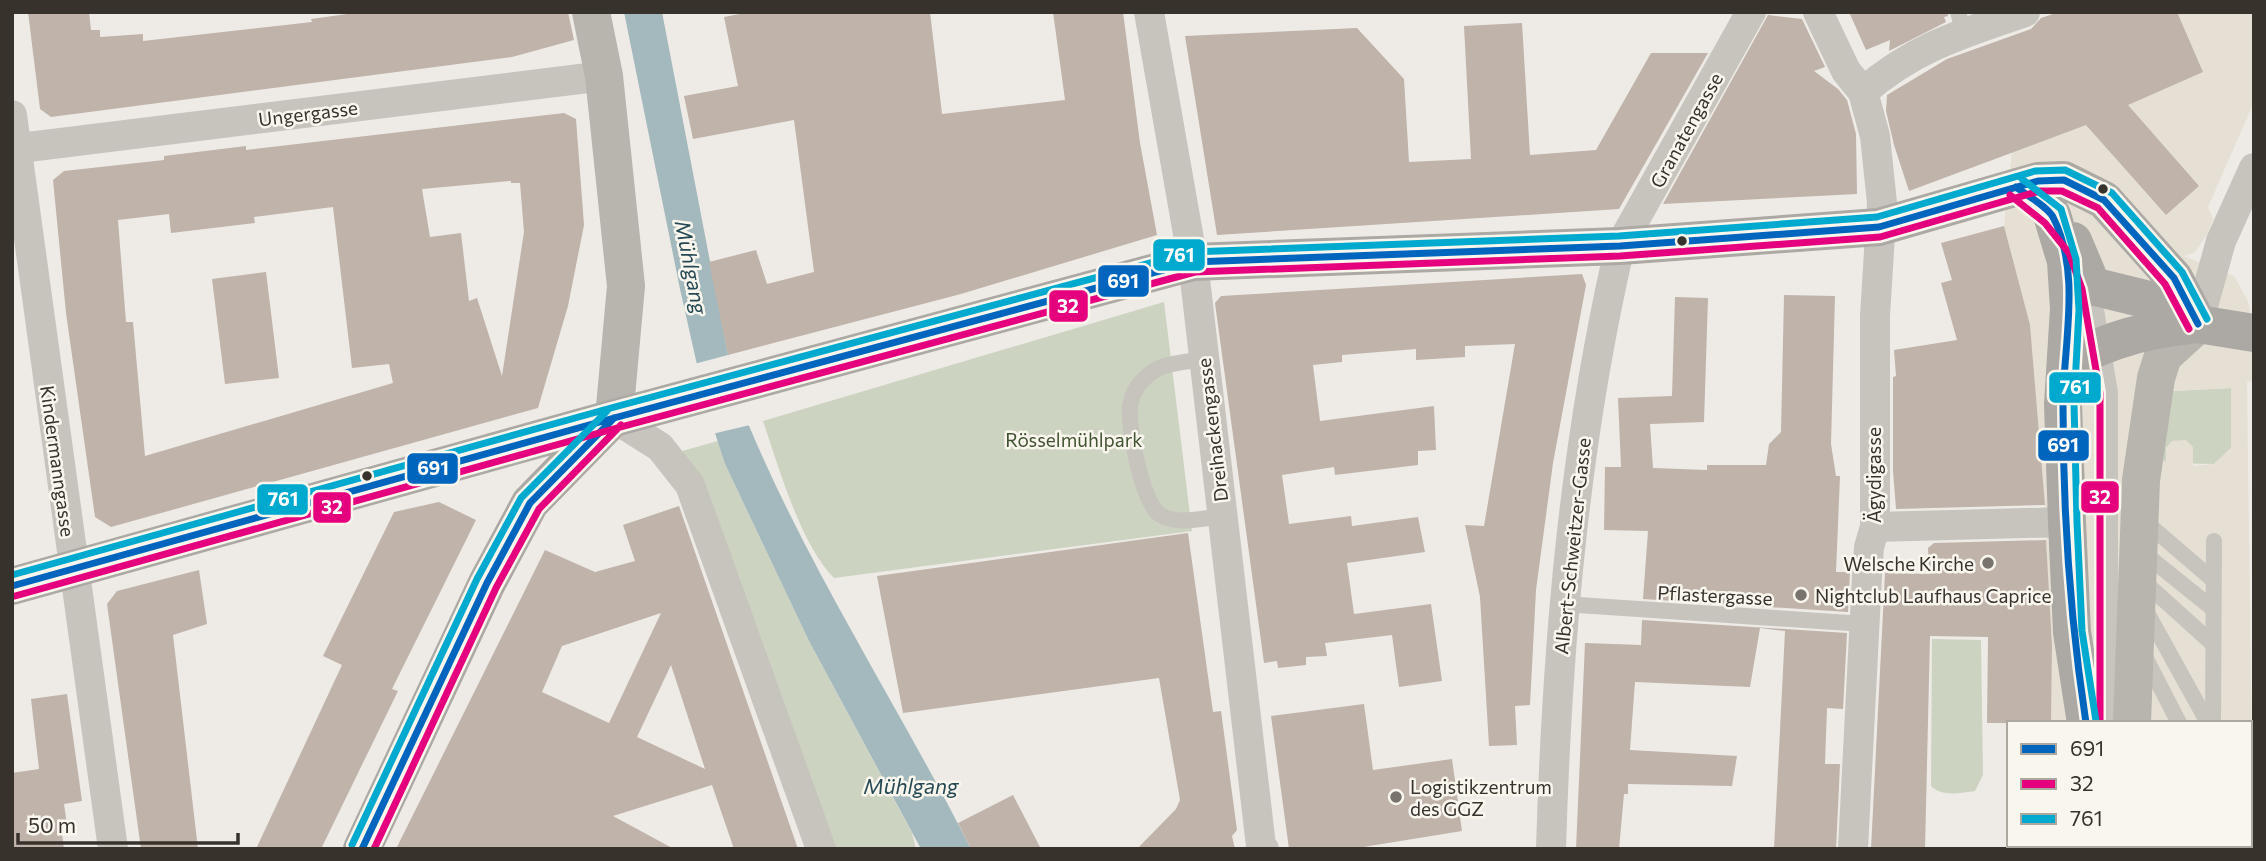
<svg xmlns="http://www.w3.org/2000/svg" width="2266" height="861" font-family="Commissioner,sans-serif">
	<rect width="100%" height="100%" fill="#eeebe6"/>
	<!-- green -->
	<path fill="#ccd3c1" d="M 1164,302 L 1192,531 L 834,578 C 801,546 778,465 763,421 Z
		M 2231,388 L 2231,448 L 2214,464 L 2166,463 L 2158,457 L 2172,391 Z
		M 718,441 L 725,464 L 809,641 L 912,833 L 916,849 L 830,849 L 682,451 Z
		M 1932,639 L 1981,640 L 1983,775 L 1975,791 C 1961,793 1941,797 1931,786 Z"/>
	<!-- plaza -->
	<path fill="#e6e0d4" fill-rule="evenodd" d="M 2177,12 L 2254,12 L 2254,102 L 2208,207 L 2213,219 L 2207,235 L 2194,253 L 2184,256 L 2234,276 L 2248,301 L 2254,329 L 2254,381 L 2247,382 L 2253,832 L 2250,849 L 2045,849 L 2045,845 L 2250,845 L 2250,723 L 2051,723 L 2052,633 L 2049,633 L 2045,503 L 2030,328 L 2004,226 L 2012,152 ZM 2231,388 L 2231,448 L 2214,464 L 2193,466 L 2193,447 L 2186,440 L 2172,441 L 2166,448 L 2166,462 L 2158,457 L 2173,391 Z"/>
	<!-- water -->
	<path fill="#a4b9bd" d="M 624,12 L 662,12 L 735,391 C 797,552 893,695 971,849 L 921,849 L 809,641 L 725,464 L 706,405 L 680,289 Z"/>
	<!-- pier -->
	<path fill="#eeebe6" d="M 728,355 L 750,425 L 712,434 L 694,364 Z"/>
	<!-- building -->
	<path fill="#bfb3aa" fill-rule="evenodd" d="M 28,12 L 89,12 L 91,30 L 100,30 L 100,37 L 143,34 L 143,41 L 312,22 L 311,19 L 362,12 L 568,12 L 574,40 L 512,57 L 51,117 L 40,109 Z
		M 750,12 L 930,12 L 942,114 L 1065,100 L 1053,12 L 1123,12 L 1140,143 L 1157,235 L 961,294 L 728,355 L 709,262 L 756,250 L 767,284 L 814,272 L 794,120 L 693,139 L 684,96 L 738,86 L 724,17 Z
		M 1849,12 L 1948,12 L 1948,16 L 1944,17 L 1946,22 L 1889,51 L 1890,40 L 1866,50 Z
		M 2059,12 L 2177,12 L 2203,72 L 2128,105 L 2199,186 L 2166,215 L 2086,125 L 1909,191 L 1894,145 L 1886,111 L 1887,95 L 1947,59 L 2031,29 L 2041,18 Z
		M 1768,15 L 1802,19 L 1825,67 L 1814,71 L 1838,89 L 1847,100 L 1856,134 L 1857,194 L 1663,204 Z
		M 1522,23 L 1530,155 L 1596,150 L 1651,53 L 1708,53 L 1619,209 L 1217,235 L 1185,36 L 1357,28 L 1404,79 L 1409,162 L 1471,159 L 1464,26 Z
		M 564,113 L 576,119 L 584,225 L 568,306 L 538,408 L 111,527 L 95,517 L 66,313 L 53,180 L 64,171 L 164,160 L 164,156 L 246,146 L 246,150 ZM 511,181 L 511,183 L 520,183 L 524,232 L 502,376 L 477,298 L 469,301 L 461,233 L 430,237 L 422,189 ZM 333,207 L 352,368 L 389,364 L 393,383 L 145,456 L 133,322 L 126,322 L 118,220 L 169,214 L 171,233 L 255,223 L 254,217 Z
		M 2004,226 L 2030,325 L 2045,505 L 1896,509 L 1893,471 L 1893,377 L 1896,376 L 1894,350 L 1957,340 L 1941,283 L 1952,280 L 1941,243 Z
		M 266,272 L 279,378 L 225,384 L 212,279 Z
		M 1582,274 L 1586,285 L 1553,463 L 1536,590 L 1530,705 L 1515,706 L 1517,745 L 1489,746 L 1480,597 L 1465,525 L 1484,526 L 1515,344 L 1465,346 L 1465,357 L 1416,360 L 1416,349 L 1342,355 L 1342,362 L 1313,365 L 1320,421 L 1434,406 L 1436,450 L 1418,451 L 1418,465 L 1335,475 L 1334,467 L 1282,475 L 1289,524 L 1351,516 L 1352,526 L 1418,517 L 1425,552 L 1347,563 L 1354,614 L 1431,604 L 1442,681 L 1399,687 L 1392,635 L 1325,643 L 1327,656 L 1306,657 L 1306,665 L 1278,668 L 1277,661 L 1264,663 L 1215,303 L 1221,296 Z
		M 1784,295 L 1835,296 L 1831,444 L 1836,476 L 1840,476 L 1836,572 L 1850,572 L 1848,612 L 1643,599 L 1648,531 L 1604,530 L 1605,467 L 1621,467 L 1618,398 L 1672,396 L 1675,297 L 1708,298 L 1704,422 L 1650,424 L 1653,468 L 1707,470 L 1707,465 L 1766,465 L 1769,444 L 1781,432 Z
		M 439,502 L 476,520 L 392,689 L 398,691 L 321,849 L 256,849 L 342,665 L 323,656 L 394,512 Z
		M 679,506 L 798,849 L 734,849 L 712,785 L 613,816 L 674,849 L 396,849 L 545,550 L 595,572 L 635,561 L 623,525 ZM 661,613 L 609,723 L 542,692 L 562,646 ZM 671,665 L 705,769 L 637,737 Z
		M 1188,533 L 1213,712 L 1221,711 L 1237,830 L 1232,836 L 1235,849 L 1137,849 L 1176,809 L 1180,800 L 1159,678 L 903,713 L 877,576 Z
		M 2046,540 L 2052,645 L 2051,723 L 1987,723 L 1988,637 L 1930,636 L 1925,849 L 1871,849 L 1885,573 L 1929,574 L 1928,548 L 1934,543 Z
		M 199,570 L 207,624 L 173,635 L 198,849 L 141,849 L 107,604 L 117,591 Z
		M 1642,620 L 1847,633 L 1843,709 L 1827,708 L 1825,764 L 1840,764 L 1836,849 L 1774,849 L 1785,631 L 1760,628 L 1750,687 L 1635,682 L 1630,750 L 1737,756 L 1732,786 L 1628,784 L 1628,794 L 1624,794 L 1619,849 L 1576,849 L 1585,643 L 1641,645 Z
		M 67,694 L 82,801 L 64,804 L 67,825 L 61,825 L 64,849 L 12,849 L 12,773 L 39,769 L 31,699 Z
		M 1364,704 L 1373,770 L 1452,759 L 1462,831 L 1351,849 L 1289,849 L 1271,716 Z
		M 1013,795 L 1041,849 L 971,849 L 958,823 Z"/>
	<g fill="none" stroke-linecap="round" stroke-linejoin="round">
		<!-- lane -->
		<path stroke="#c7c4be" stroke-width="16" d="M 1958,12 L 1964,33
			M 2092,286 L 2110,392 L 2110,723
			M 1203,359 C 1182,363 1160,362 1144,379 C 1136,387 1131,395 1130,407 C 1128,428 1142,501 1159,514 C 1176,526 1203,518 1222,516
			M 2142,519 L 2212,579
			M 2140,550 L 2212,608
			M 2142,580 L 2213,644
			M 1563,604 L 1865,624
			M 2145,609 L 2208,723
			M 2143,653 L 2179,723
			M 2213,723 L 2214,541
			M 2176,845 L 2178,849
			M 2212,849 L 2212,845"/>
		<!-- street -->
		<path stroke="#c7c4be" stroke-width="30" d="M 1149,12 L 1193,262 L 1261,846 L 1264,849
			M 1818,12 L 1846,71 L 1863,92 L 1875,136 L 1882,203 L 1875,316 L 1875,527 L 1869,547 L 1867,576 L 1853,849
			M 1863,92 C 1913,48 1963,33 2025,12
			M 12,115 L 113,849
			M 12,149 L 604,76
			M 2198,324 L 2221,241 L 2254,168
			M 614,418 L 660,447 L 690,485 L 821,849
			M 1875,527 L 2067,522
			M 1551,849 C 1557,646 1574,444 1620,246 L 1751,12"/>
		<!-- secondary -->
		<path stroke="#b8b4ae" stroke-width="38" d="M 591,12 L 604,76 L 626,286 L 614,418
			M 2132,723 L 2141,480 L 2156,378 L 2163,356 L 2198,324
			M 2128,849 L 2128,845"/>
		<!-- primary -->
		<path stroke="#aca8a3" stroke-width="38" d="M 2052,215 L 2066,261 L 2069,309 L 2063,404 L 2067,522 L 2072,632 L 2086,723
			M 2073,241 L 2092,286 L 2149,300 L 2198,324 L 2254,333
			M 2066,363 C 2111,338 2147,330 2198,324
			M 12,586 L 614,418 L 1193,262 L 1620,246 L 1879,227 L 2038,181 L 2064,180 L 2104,200 L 2174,278 L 2198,324
			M 2094,845 L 2094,849
			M 362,849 L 487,583 L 530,503 L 612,419"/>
		<defs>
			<path id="bus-1" d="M 2016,187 C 2026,195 2047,206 2053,217 C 2082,274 2063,345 2063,406 C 2063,512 2070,618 2086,723
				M 12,586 L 614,418 L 1193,262 L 1620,246 L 1879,227 L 2038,181 L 2064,180 L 2104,200 L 2174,278 L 2198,324
				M 362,849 L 487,583 L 530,503 L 614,418"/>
			<path id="bus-2" d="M 2010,195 L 2045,223 L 2069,253 L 2082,289 L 2100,393 L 2100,723
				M 15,596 L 617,428 L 1195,272 L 1620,256 L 1880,237 L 2040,191 L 2062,191 L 2098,208 L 2165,284 L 2189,329
				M 374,849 L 496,588 L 539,509 L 621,425"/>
			<path id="bus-3" d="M 2022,179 L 2061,209 L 2076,259 L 2079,310 L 2074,404 L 2077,522 L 2082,631 L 2096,721
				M 12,575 L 611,408 L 1191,252 L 1619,236 L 1877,217 L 2035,171 L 2065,170 L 2112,193 L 2182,272 L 2207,319
				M 352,845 L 477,579 L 521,498 L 607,411"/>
		</defs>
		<!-- bus-1 casing -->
		<use href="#bus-1" stroke="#f9f6ee" stroke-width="12"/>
		<!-- bus-2 casing -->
		<use href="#bus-2" stroke="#f9f6ee" stroke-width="12"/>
		<!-- bus-3 casing -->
		<use href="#bus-3" stroke="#f9f6ee" stroke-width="12"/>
		<!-- bus-1 -->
		<use href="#bus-1" stroke="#0065bd" stroke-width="7"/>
		<!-- bus-2 -->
		<use href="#bus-2" stroke="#e5007d" stroke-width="7"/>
		<!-- bus-3 -->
		<use href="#bus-3" stroke="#00a9ce" stroke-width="7"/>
	</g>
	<!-- markers -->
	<g fill="#38322c" stroke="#f9f6ee" stroke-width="2.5">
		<circle cx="2103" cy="189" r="6"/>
		<circle cx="1682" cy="241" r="6"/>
		<circle cx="367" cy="476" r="6"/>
	</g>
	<g fill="#78736d" stroke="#f9f6ee" stroke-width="2.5">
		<circle cx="1988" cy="563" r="7"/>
		<circle cx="1801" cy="595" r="7"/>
		<circle cx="1396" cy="797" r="7"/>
	</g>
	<g text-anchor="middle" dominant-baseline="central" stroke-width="5" stroke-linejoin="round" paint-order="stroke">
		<!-- street labels -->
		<g font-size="19" fill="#38322c" stroke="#f9f6ee">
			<text transform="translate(308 113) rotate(-7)">Ungergasse</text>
			<text transform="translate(1686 130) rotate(-61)">Granatengasse</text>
			<text transform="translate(1212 430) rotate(-97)">Dreihackengasse</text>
			<text transform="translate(58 461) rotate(82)">Kindermanngasse</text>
			<text transform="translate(1873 475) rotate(-90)">Ägydigasse</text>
			<text transform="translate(1572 546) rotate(-84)">Albert-Schweitzer-Gasse</text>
			<text transform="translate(1715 595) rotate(3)">Pflastergasse</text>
		</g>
		<!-- park labels -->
		<g font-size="19" fill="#425333" stroke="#f9f6ee">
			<text x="1074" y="439">Rösselmühlpark</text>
		</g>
		<!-- poi labels -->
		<g font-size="19" fill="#38322c" stroke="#f9f6ee" text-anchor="start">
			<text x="1974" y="563" text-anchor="end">Welsche Kirche</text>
			<text x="1815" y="595">Nightclub Laufhaus Caprice</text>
			<text x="1410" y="786">Logistikzentrum<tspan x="1410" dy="22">des GGZ</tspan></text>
		</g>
		<!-- water labels -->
		<g font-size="21" font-style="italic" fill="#264a55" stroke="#f9f6ee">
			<text transform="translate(692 267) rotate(79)">Mühlgang</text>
			<text x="911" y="785">Mühlgang</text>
		</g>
	</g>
	<g stroke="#f9f6ee" stroke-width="2.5">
		<rect x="1152" y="238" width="54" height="34" rx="7" fill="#00a9ce"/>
		<rect x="1097" y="264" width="53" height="34" rx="7" fill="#0065bd"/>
		<rect x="1048" y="289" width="41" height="34" rx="7" fill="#e5007d"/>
		<rect x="2048" y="371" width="54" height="33" rx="7" fill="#00a9ce"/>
		<rect x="2037" y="429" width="53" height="33" rx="7" fill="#0065bd"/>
		<rect x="406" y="452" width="53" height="33" rx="7" fill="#0065bd"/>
		<rect x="2080" y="480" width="40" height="34" rx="7" fill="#e5007d"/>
		<rect x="256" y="483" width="53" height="33" rx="7" fill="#00a9ce"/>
		<rect x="312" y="491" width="40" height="33" rx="7" fill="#e5007d"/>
	</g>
	<g font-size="19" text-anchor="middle" font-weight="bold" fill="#fff">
		<text x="1179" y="262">761</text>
		<text x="1123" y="288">691</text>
		<text x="1068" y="313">32</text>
		<text x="2075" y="394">761</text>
		<text x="2063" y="452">691</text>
		<text x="433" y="475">691</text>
		<text x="2100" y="504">32</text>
		<text x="283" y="506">761</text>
		<text x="332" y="514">32</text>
	</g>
	<!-- border -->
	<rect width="2266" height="861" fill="none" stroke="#38322c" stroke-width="28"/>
	<!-- legend -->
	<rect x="2007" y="721" width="245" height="126" fill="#f9f6ee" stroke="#aca8a0" stroke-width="2"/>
	<rect x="2021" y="744" width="35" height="10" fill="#0065bd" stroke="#aca8a0" stroke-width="2"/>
	<text x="2070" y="756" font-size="21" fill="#38322c">691</text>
	<rect x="2021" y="779" width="35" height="10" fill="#e5007d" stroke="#aca8a0" stroke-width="2"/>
	<text x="2070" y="791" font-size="21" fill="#38322c">32</text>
	<rect x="2021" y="814" width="35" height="10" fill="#00a9ce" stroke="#aca8a0" stroke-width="2"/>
	<text x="2070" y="826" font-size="21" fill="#38322c">761</text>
	<!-- scale -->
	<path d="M18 833v10h220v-10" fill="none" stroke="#38322c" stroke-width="3.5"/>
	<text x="28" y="833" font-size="21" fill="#38322c" stroke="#f9f6ee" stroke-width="5" paint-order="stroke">50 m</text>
</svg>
